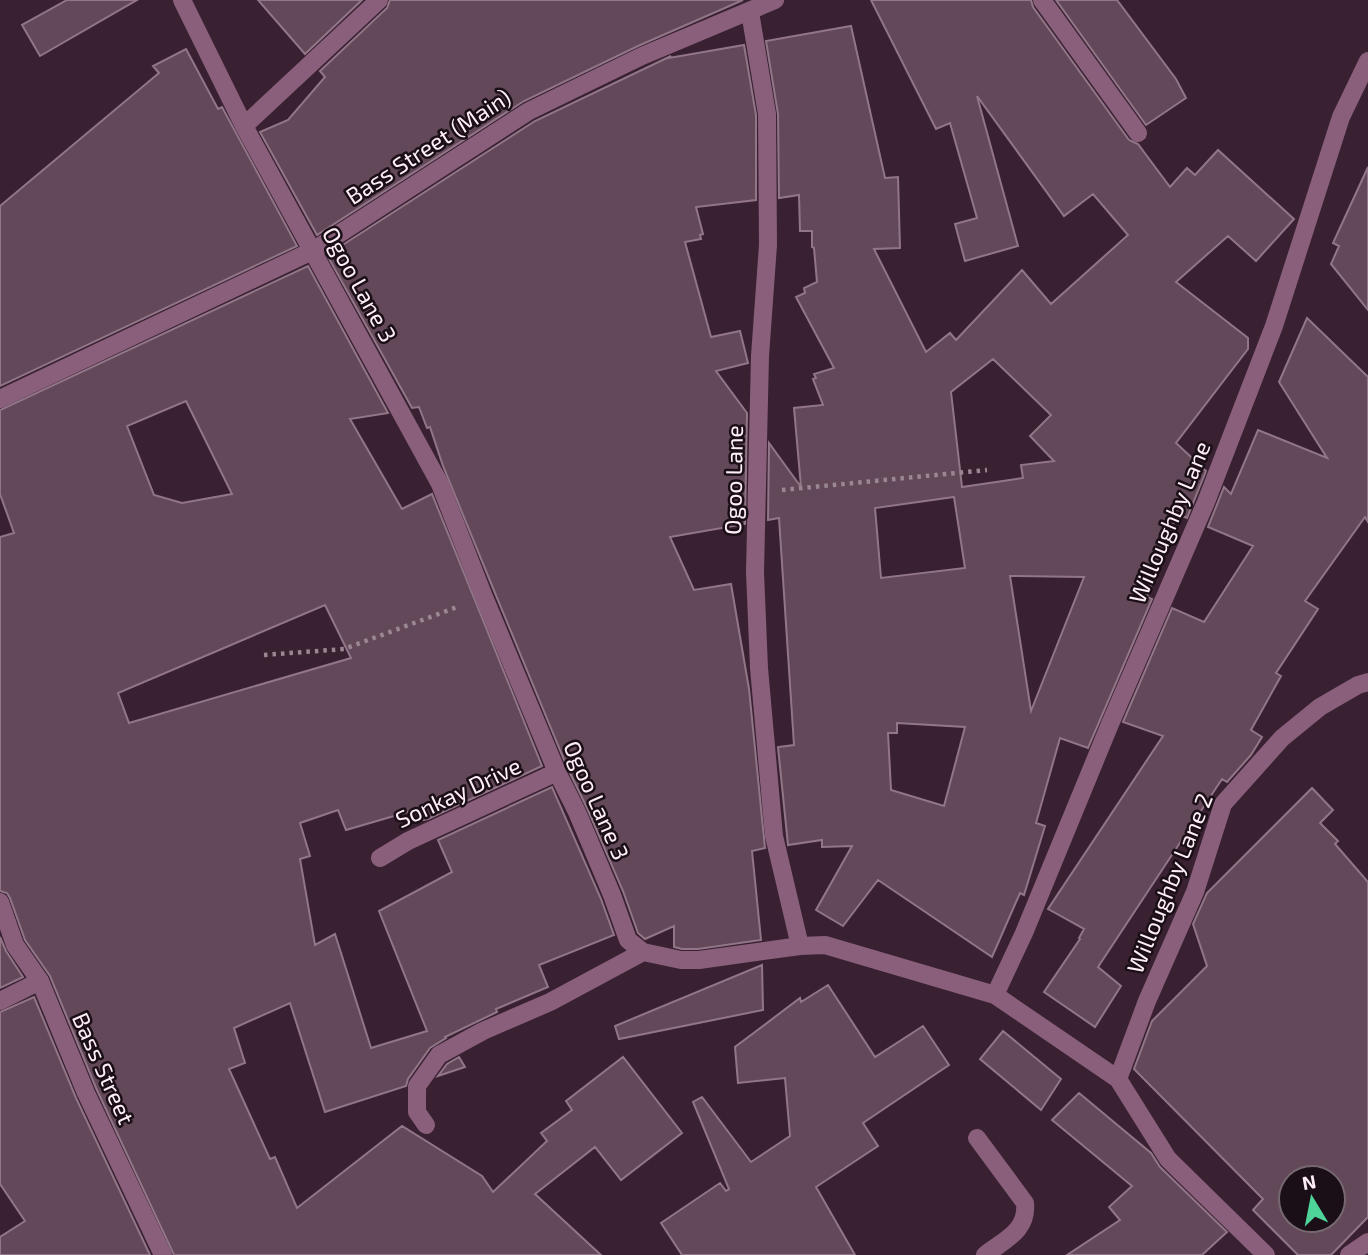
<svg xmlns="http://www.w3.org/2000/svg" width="1368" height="1255" font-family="'Exo 2',sans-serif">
	<rect width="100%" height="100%" fill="#392131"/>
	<!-- building -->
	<path fill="#624859" stroke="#927688" stroke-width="2" fill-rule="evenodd" d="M 67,0 L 137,0 L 40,56 L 22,25 Z
		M 258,0 L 362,0 L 305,54 Z
		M 390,0 L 743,0 L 638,46 L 524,101 L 317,235 L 260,132 L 288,120 L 325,77 L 320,71 L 387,8 Z
		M 871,0 L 1031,0 L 1033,7 L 1129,140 L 1138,144 L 1170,187 L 1187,168 L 1195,175 L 1218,150 L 1294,219 L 1256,261 L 1228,236 L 1176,282 L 1248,338 L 1248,349 L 1176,443 L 1206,471 L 1187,518 L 1177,514 L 1147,597 L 1152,599 L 1088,748 L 1060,738 L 1036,823 L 1045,826 L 1024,895 L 1020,893 L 992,957 L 878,880 L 843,926 L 816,910 L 852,846 L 822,847 L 822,840 L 788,845 L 778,747 L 794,745 L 779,518 L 768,520 L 769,443 L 801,487 L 794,408 L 823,405 L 813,379 L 816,378 L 814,374 L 834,368 L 796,297 L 805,293 L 804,288 L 817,282 L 814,248 L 812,247 L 812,231 L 800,231 L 799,195 L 779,198 L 778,114 L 766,41 L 851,26 L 885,178 L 898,177 L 900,248 L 874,249 L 926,352 L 950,333 L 956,340 L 1022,270 L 1051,304 L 1128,235 L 1093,194 L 1064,216 L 977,96 L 1018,246 L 965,261 L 955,224 L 977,218 L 950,123 L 936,129 ZM 993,359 L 1051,415 L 1030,436 L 1054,461 L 1021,465 L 1023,478 L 962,487 L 951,392 ZM 954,497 L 965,568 L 881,578 L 875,508 ZM 1010,576 L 1084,577 L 1031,711 ZM 897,723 L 965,727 L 944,806 L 891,790 L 888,733 L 897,733 Z
		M 1056,0 L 1117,0 L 1176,79 L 1186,98 L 1146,125 Z
		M 744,45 L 756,115 L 756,200 L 696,207 L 703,234 L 700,235 L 701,239 L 685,242 L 711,337 L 740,331 L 748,363 L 716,371 L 747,413 L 745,524 L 670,537 L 694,590 L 731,584 L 749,689 L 765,848 L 752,851 L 761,940 L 698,949 L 682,949 L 674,947 L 674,926 L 645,939 L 638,933 L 623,891 L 587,808 L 567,767 L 495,593 L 443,466 L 430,427 L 427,428 L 419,407 L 412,408 L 327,255 L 535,121 L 671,56 L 669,58 Z
		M 186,49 L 218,109 L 222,107 L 297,246 L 0,386 L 0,206 L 159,73 L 153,66 Z
		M 1368,167 L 1368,310 L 1331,264 L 1339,246 L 1333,243 Z
		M 308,266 L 388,413 L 350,419 L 402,509 L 432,494 L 542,766 L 428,819 L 423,820 L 418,809 L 346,830 L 338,810 L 300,823 L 310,856 L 300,859 L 315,945 L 335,934 L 371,1048 L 427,1031 L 379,911 L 452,872 L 438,840 L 552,787 L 601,899 L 614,935 L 539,965 L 548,987 L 496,1009 L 497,1012 L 445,1037 L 446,1038 L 430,1048 L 408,1079 L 406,1086 L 325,1112 L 290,1003 L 234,1028 L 245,1063 L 229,1069 L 270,1159 L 275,1157 L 297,1208 L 402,1126 L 482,1176 L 493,1192 L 547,1141 L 541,1133 L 572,1110 L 566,1101 L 623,1057 L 682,1133 L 621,1180 L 595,1147 L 535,1194 L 601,1255 L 174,1255 L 96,1088 L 50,976 L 25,940 L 10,898 L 7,893 L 0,891 L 0,537 L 14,533 L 0,494 L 0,410 ZM 186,401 L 232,494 L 182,503 L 154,495 L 127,426 ZM 325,605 L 351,658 L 129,723 L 118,693 Z
		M 1307,318 L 1368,377 L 1368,522 L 1365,517 L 1305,601 L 1318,609 L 1276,673 L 1281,676 L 1251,730 L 1262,737 L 1251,755 L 1227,782 L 1222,779 L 1098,967 L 1121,986 L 1095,1027 L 1044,992 L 1080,939 L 1079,938 L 1084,929 L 1048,909 L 1163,736 L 1123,722 L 1172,608 L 1204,622 L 1253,546 L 1208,527 L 1224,487 L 1231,494 L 1258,430 L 1327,458 L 1279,382 Z
		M 1312,788 L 1333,810 L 1320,823 L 1338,841 L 1335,844 L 1368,882 L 1368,1217 L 1331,1255 L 1298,1255 L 1253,1210 L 1263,1199 L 1134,1069 L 1152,1021 L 1207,966 L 1193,924 L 1207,893 ZM 1291,1178 L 1333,1178 L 1333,1220 L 1291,1220 Z
		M 0,937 L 6,951 L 23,977 L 0,988 Z
		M 762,965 L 763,1010 L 619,1039 L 615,1026 Z
		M 828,985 L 875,1057 L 923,1026 L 949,1065 L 863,1123 L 878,1146 L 816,1187 L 855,1255 L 682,1255 L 661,1223 L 720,1183 L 726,1191 L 729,1189 L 693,1102 L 702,1097 L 751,1162 L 790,1136 L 785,1078 L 738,1083 L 735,1047 L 800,998 L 801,1002 Z
		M 34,997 L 76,1098 L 150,1255 L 0,1255 L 0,1237 L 25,1221 L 0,1184 L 0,1012 Z
		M 1003,1031 L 1061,1079 L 1041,1110 L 980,1059 Z
		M 459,1057 L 465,1067 L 438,1076 L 447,1064 Z
		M 1079,1093 L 1151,1153 L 1160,1167 L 1227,1232 L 1202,1255 L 1067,1255 L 1120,1220 L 1109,1207 L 1132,1186 L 1052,1120 Z"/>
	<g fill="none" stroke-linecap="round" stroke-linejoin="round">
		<!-- path -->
		<path stroke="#9b8794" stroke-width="4.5" stroke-dasharray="3.5 5" stroke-linecap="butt" d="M 782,490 L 987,470
			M 264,655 L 344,649 L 460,606"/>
		<!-- lane -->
		<path stroke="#895f7b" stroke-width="18" d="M 1042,0 L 1138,133
			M 380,858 L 408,841 L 557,772
			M 977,1138 L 1025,1203 C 1028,1231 1004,1240 985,1255"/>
		<!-- street -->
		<path stroke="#895f7b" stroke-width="18" d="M 182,0 L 244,126 L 440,484 L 484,597 L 557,772 L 577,812 L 612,895 L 628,940 L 643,952 L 681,960 L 699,960 L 800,946 L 825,945 L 995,995 L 1118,1079 L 1168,1159 L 1266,1255
			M 750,12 L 767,114 L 768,245 L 760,356 L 755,572 L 759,668 L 774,836 L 800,946
			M 244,126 L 379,0
			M 0,399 L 314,250 L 529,111 L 642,56 L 775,0
			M 0,902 L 15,945 L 40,981 L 86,1093 L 163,1255
			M 995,995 L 1024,933 L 1110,724 L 1206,502 L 1274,326 L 1341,117 L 1368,61
			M 0,1001 L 40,981
			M 1118,1079 L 1147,1001 L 1195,892 L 1223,804 L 1282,738 L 1320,707 L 1358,685 L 1368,682
			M 426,1125 L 417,1112 L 417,1086 L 439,1055 L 483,1031 L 550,1002 L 643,952
			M 1349,1255 L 1368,1242"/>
	</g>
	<g text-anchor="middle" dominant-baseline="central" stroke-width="5" stroke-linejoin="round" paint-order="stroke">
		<!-- street labels -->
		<g font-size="23" fill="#ffeef8" stroke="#1a0f16">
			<text transform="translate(428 146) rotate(-33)">Bass Street (Main)</text>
			<text transform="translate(360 284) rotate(61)">Ogoo Lane 3</text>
			<text transform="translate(733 480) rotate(-89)">Ogoo Lane</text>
			<text transform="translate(1169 522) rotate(-67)">Willoughby Lane</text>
			<text transform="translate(458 792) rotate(-25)">Sonkay Drive</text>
			<text transform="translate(597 800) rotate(66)">Ogoo Lane 3</text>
			<text transform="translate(1169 883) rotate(-68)">Willoughby Lane 2</text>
			<text transform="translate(104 1068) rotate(66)">Bass Street</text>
		</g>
	</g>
	<!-- north arrow -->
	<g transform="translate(1312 1199) rotate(350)"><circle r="33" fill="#1a0f16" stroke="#766870" stroke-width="2"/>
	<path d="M0-5L12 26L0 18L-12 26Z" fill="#4ed399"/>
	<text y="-10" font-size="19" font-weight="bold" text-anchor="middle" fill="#ffeef8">N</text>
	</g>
</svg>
